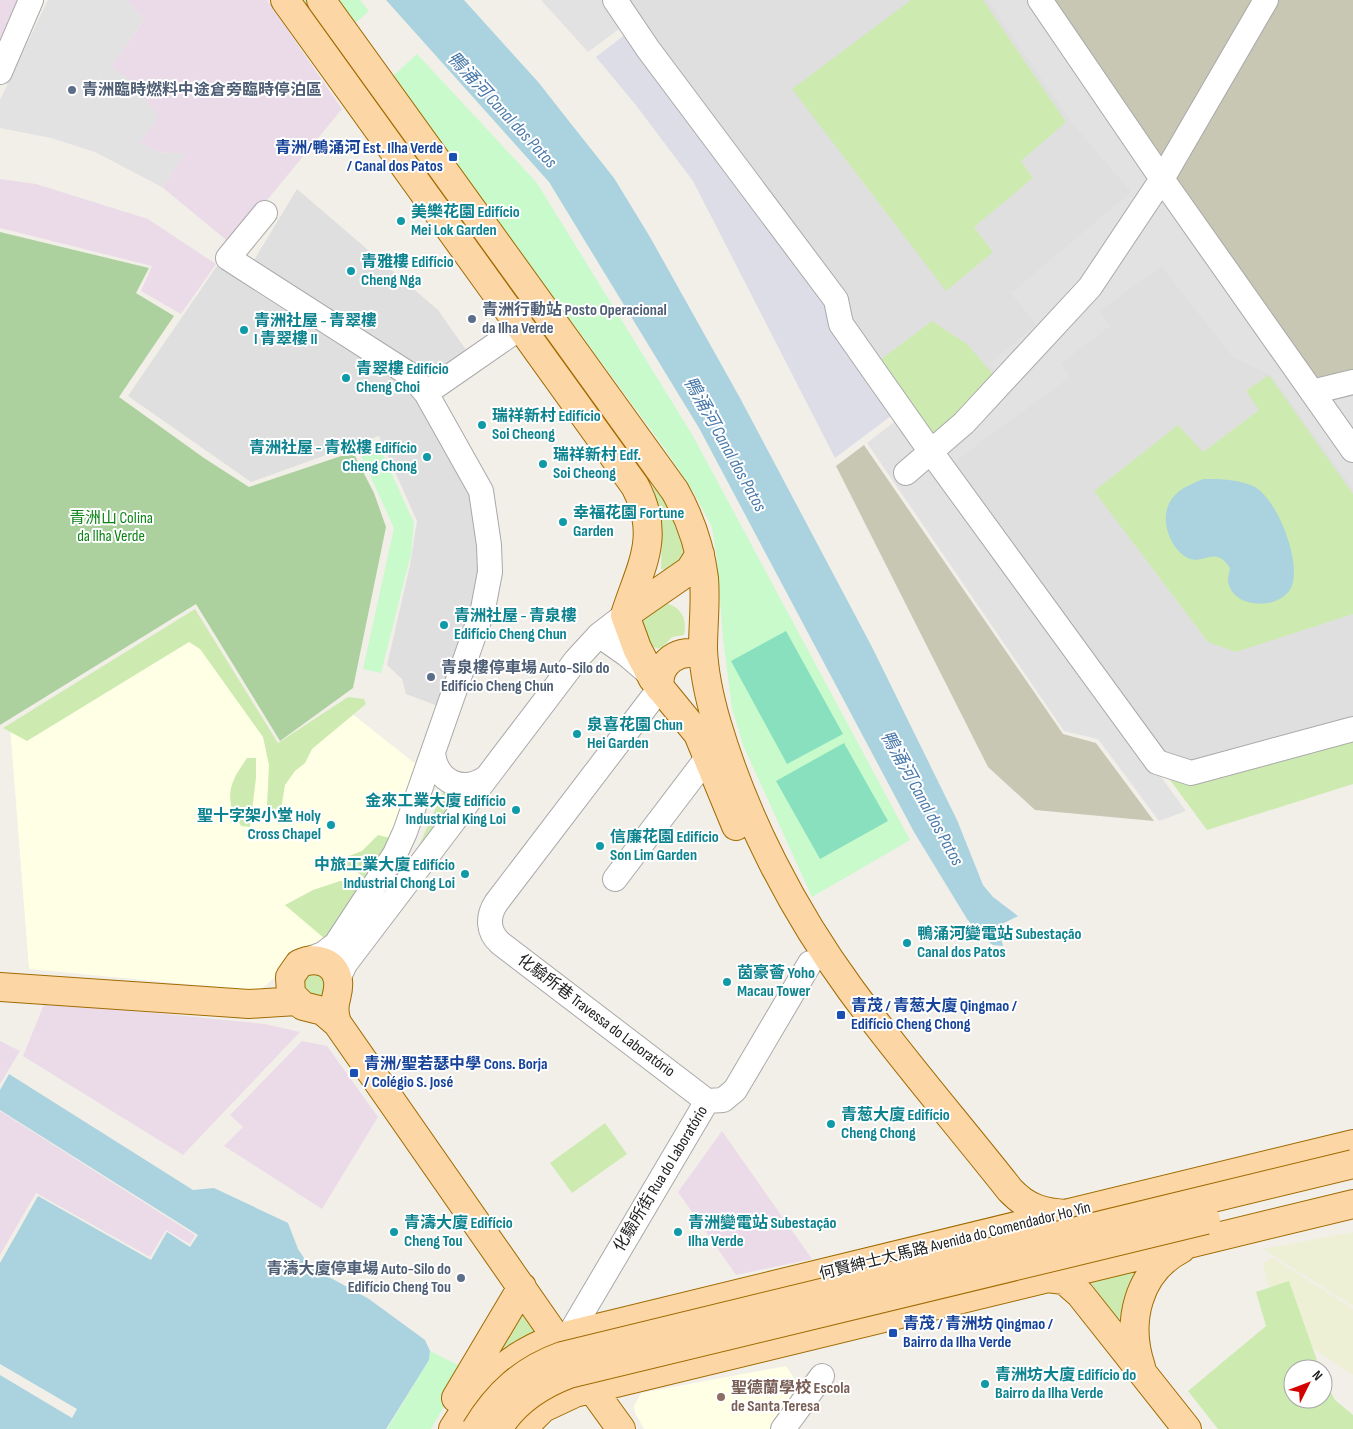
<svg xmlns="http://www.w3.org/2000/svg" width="1353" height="1429" font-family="'Sofia Sans Condensed','Noto Sans SC',sans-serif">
	<rect width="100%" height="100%" fill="#f2efe9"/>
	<!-- residential -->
	<path fill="#e0dfdf" d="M 615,0 L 1040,0 L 1353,382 L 1353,729 L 1191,773 L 1157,762 Z
		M 297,189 L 438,310 L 471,357 L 418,390 L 466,477 L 488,551 L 446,709 L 406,694 L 402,679 L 387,665 L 410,565 L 417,521 L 379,436 L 251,482 L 128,396 L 221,260 L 245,275 Z"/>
	<!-- industrial -->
	<path fill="#ebdbe8" d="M 0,0 L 28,0 L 0,66 Z
		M 127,0 L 267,0 L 342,109 L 231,244 L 162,187 L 185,154 L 159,152 L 139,143 L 111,67 L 144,20 Z
		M 0,179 L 36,184 L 148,219 L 216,264 L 181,314 L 141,291 L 152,266 L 0,228 Z
		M 45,1002 L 265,1024 L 300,1032 L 183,1155 L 23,1056 Z
		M 0,1041 L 20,1051 L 0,1084 Z
		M 302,1041 L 327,1046 L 378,1117 L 322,1209 L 224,1146 L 243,1127 L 230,1115 Z
		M 0,1111 L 195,1235 L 190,1244 L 166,1230 L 150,1257 L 36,1193 L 0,1255 Z
		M 722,1131 L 812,1259 L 736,1275 L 678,1192 Z"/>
	<!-- education -->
	<path fill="#ffffe5" d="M 190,617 L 278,747 L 341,705 L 437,781 L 410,831 L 332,941 L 281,972 L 259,991 L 29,969 L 10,726 Z
		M 786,1366 L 805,1395 L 774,1429 L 644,1429 L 635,1413 L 634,1406 L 641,1393 Z"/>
	<!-- construction -->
	<path fill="#c7c7b4" d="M 1041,0 L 1353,0 L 1353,382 L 1312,392 Z
		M 864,445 L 1063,734 L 1096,743 L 1154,821 L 1035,810 L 988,767 L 836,466 Z"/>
	<!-- farmland -->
	<path fill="#eef0d5" d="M 1353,1232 L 1353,1306 L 1263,1249 Z
		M 1273,1258 L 1353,1309 L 1353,1375 L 1277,1324 L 1263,1263 Z"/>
	<!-- grass -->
	<path fill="#cdebb0" d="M 300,0 L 310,0 L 656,476 L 685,543 L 686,561 L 669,571 L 661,569 L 662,525 L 653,487 L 398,139 Z
		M 911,0 L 983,0 L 1066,122 L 1021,161 L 1033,178 L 974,227 L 993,252 L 946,291 L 792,89 Z
		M 932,321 L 967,344 L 998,380 L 935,441 L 880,360 Z
		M 1269,375 L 1353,494 L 1353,614 L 1236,652 L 1208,642 L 1094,491 L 1178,425 L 1203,452 L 1259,410 L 1246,391 Z
		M 663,603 C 680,605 688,618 684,635 L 672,637 L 661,649 C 643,646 644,634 641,618 Z
		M 195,609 L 278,743 L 348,697 L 364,699 L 366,704 L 312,749 L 305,763 L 295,771 L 285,785 L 281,809 L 266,825 L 269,765 L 263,737 L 200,649 L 189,642 L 27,741 L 3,728 Z
		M 1353,732 L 1353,784 L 1207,830 L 1162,769 Z
		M 247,758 L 256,758 L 256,778 L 250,827 L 241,826 C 238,819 232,812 231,805 C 227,786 237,773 247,758 Z
		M 444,790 L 458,805 L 411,863 Z
		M 378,835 L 390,838 L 368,881 L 355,870 L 336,864 L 341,859 L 362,851 Z
		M 340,881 L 357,881 L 368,886 L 325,939 L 285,905 L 313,890 Z
		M 324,967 L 329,995 L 312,1003 L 296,975 Z
		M 605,1123 L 627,1154 L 572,1193 L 550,1163 Z
		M 1145,1264 L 1125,1299 L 1119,1321 L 1088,1279 Z
		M 1289,1281 L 1320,1369 L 1293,1369 L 1293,1399 L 1323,1399 L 1323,1378 L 1335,1400 L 1353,1415 L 1353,1429 L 1218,1429 L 1188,1391 L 1266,1326 L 1256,1292 Z
		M 524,1308 L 546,1336 L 490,1370 Z"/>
	<!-- forest -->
	<path fill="#add19e" d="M 0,232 L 149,268 L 136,293 L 174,316 L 119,397 L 204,458 L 249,487 L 353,452 L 374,493 L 386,527 L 353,688 L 280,741 L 196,604 L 0,725 Z"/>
	<!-- park -->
	<path fill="#c8facc" d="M 335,0 L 360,0 L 369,11 L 353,25 Z
		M 417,54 L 537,183 L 693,436 L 910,840 L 812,897 L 743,745 L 732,708 L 723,639 L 717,559 L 712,527 L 694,493 L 665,449 L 392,77 Z
		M 377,441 L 414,523 L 411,554 L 381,673 L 363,669 L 394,528 L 359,451 Z
		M 430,1351 L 466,1369 L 431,1429 L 387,1429 L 429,1360 Z"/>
	<!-- pitch -->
	<path fill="#88e0be" d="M 786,631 L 843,734 L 787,764 L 731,661 Z
		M 844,743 L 888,821 L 820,859 L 776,781 Z"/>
	<!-- parking -->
	<path fill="#e2e2e2" d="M 48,0 L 127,0 L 144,20 L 111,67 L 132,81 L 159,117 L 140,143 L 159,152 L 185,154 L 162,187 L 95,152 L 51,138 L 0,128 L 0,100 Z
		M 541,0 L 604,0 L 623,26 L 588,52 Z
		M 988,0 L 1038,0 L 1353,455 L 1353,489 L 1271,375 L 1234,358 L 1161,266 L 1100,311 L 1110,326 L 1061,363 L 1070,377 L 952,463 L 938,443 L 1001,379 L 989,364 L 1036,325 L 1011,293 L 1131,192 L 1072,123 Z
		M 1353,385 L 1353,445 L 1317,394 Z
		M 898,419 L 1186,811 L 1159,821 L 1098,739 L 1064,731 L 867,443 Z"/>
	<!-- plaza -->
	<path fill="#dddde8" d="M 627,33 L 831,301 L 895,413 L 835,458 L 693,181 L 635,104 L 596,57 Z"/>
	<!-- water -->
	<path fill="#aad3df" d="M 386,0 L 464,0 L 539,83 L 568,120 L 614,178 L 650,237 L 740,398 L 872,647 L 957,820 L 983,885 L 993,897 L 1018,916 L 998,926 L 1003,946 L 993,945 L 983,938 L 967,919 L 914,832 L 699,428 L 549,182 Z
		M 1203,479 C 1220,479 1237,479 1253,486 C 1277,497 1303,564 1291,588 C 1278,612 1229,608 1228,579 C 1228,575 1230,571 1230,568 C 1214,542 1201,570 1183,555 C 1166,541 1158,511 1176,494 C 1183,487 1194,483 1203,479 Z
		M 9,1074 L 193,1190 L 214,1188 L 288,1223 L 298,1249 L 306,1261 L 320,1272 L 369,1299 L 425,1340 L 430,1351 L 429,1360 L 386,1429 L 0,1429 L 0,1375 L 72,1418 L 77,1409 L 0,1364 L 0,1263 L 38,1196 L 151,1260 L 167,1232 L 190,1247 L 198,1235 L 0,1110 L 0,1090 Z"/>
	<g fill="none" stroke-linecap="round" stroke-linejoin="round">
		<defs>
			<path id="minor" d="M 615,0 L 648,49 L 836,300 L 841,324 L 931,452 L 1157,762 L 1191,773 L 1353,729
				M 1040,0 L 1162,179 L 1353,450
				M 0,72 L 31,0
				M 265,213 L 228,258 L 412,376 L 426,393 L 481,491 L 489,545 L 490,572 L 483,609 L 405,832 L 395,854 L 336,944 L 323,954 L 307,960
				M 1312,392 L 1353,382
				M 426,393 L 521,327
				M 906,473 L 964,423 L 1090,287 L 1162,179 L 1266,0
				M 599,635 L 626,654 L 647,672
				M 660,688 L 496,903 C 487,917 488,932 500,943 L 707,1101
				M 433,754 C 437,782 463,794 487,777
				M 615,879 L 707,758
				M 338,979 L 345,964 L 576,660 L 599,635 L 625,615
				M 569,1335 L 707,1101 L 723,1100 L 735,1090 L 810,963
				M 783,1429 L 822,1376"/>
			<path id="major" d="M 285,0 L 635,486 C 662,537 640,567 625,615
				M 321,0 L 675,491 C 690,518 700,547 704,578 C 706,602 703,625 703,649 C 704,674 710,700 717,724 C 745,818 793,911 851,990 C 901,1058 957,1123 1010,1190 C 1027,1208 1043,1213 1067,1214
				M 625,615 L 637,648 L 653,679 L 698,734 L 736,826
				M 625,615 L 690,570 L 700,554
				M 660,688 C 656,663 680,646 703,656
				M 0,987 L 249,1004 L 297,1001
				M 337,1023 C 330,1002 340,997 338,981 C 335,961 315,956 299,964 L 290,977 L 291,994 L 303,1006 L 323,1011 L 337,1023 L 567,1353
				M 1047,1278 L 1064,1280 L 1080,1294 L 1187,1429
				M 1141,1367 C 1126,1323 1137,1272 1181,1249
				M 587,1371 L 592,1389 L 621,1429
				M 456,1398 L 522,1287
				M 453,1429 C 481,1384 505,1357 556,1338 L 1353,1144
				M 522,1429 L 543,1408 L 575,1393 L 1353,1204"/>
		</defs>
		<!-- minor casing -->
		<use href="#minor" stroke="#a9a9a9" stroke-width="26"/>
		<!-- major casing -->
		<use href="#major" stroke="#a06b00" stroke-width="30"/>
		<!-- minor -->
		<use href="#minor" stroke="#fff" stroke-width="24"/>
		<!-- major -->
		<use href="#major" stroke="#fcd6a4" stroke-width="28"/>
		<defs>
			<path id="major-bridge" d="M 476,1429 C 497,1394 523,1370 562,1356 L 1353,1164
				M 498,1429 C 514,1402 540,1385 569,1374 L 1206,1220"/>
		</defs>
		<!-- major-bridge casing -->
		<use href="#major-bridge" stroke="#a06b00" stroke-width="30" stroke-linecap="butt"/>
		<!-- major-bridge -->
		<use href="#major-bridge" stroke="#fcd6a4" stroke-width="28"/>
	</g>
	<!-- markers -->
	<g fill="#5c6f8a" stroke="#fff" stroke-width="2">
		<circle cx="72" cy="90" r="5"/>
		<circle cx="472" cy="319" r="5"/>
		<circle cx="431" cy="677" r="5"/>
		<circle cx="461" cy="1278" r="5"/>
	</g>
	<g fill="#1a4fb4" stroke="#fff" stroke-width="2">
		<rect x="448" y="152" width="10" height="10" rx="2.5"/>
		<rect x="836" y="1010" width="10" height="10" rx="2.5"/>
		<rect x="349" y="1068" width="10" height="10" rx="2.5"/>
		<rect x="888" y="1328" width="10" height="10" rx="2.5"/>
	</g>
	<g fill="#0f9aa8" stroke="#fff" stroke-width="2">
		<circle cx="401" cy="221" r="5"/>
		<circle cx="351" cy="271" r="5"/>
		<circle cx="244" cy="330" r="5"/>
		<circle cx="346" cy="378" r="5"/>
		<circle cx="482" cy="425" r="5"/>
		<circle cx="427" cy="457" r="5"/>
		<circle cx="543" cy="464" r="5"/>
		<circle cx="563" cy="522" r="5"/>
		<circle cx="444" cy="625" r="5"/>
		<circle cx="577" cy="734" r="5"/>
		<circle cx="516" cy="810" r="5"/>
		<circle cx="331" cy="825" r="5"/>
		<circle cx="600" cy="846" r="5"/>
		<circle cx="465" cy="874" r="5"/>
		<circle cx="907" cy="943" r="5"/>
		<circle cx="727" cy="982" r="5"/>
		<circle cx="831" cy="1124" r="5"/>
		<circle cx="394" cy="1232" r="5"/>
		<circle cx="678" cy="1232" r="5"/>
		<circle cx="985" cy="1384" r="5"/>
	</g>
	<circle fill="#8d6e63" stroke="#fff" stroke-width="2" cx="721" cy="1397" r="5"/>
	<g text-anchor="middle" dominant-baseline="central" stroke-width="4" stroke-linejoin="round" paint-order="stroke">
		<!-- service labels -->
		<g font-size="16" font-weight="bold" fill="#4e5e75" stroke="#fff" text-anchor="start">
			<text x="82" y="90">青洲臨時燃料中途倉旁臨時停泊區</text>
			<text x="482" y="310">青洲行動站 Posto Operacional<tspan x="482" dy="18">da Ilha Verde</tspan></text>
			<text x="441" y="668">青泉樓停車場 Auto-Silo do<tspan x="441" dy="18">Edifício Cheng Chun</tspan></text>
			<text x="451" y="1269" text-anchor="end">青濤大廈停車場 Auto-Silo do<tspan x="451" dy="18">Edifício Cheng Tou</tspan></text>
		</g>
		<!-- transit labels -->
		<g font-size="16" font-weight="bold" fill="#164399" stroke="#fff" text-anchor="start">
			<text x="443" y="148" text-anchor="end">青洲/鴨涌河 Est. Ilha Verde<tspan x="443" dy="18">/ Canal dos Patos</tspan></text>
			<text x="851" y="1006">青茂 / 青葱大廈 Qingmao /<tspan x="851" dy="18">Edifício Cheng Chong</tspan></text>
			<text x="364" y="1064">青洲/聖若瑟中學 Cons. Borja<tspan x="364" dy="18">/ Colégio S. José</tspan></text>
			<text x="903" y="1324">青茂 / 青洲坊 Qingmao /<tspan x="903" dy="18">Bairro da Ilha Verde</tspan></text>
		</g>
		<!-- culture labels -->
		<g font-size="16" font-weight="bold" fill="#0d838f" stroke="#fff" text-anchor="start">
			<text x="411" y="212">美樂花園 Edifício<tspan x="411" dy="18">Mei Lok Garden</tspan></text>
			<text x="361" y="262">青雅樓 Edifício<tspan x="361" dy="18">Cheng Nga</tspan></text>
			<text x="254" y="321">青洲社屋 - 青翠樓<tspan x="254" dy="18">I 青翠樓 II</tspan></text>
			<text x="356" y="369">青翠樓 Edifício<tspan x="356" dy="18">Cheng Choi</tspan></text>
			<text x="492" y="416">瑞祥新村 Edifício<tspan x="492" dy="18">Soi Cheong</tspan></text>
			<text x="417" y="448" text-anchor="end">青洲社屋 - 青松樓 Edifício<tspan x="417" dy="18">Cheng Chong</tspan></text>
			<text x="553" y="455">瑞祥新村 Edf.<tspan x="553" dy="18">Soi Cheong</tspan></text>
			<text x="573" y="513">幸福花園 Fortune<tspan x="573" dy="18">Garden</tspan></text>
			<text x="454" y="616">青洲社屋 - 青泉樓<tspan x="454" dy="18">Edifício Cheng Chun</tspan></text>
			<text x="587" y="725">泉喜花園 Chun<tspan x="587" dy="18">Hei Garden</tspan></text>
			<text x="506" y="801" text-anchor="end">金來工業大廈 Edifício<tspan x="506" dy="18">Industrial King Loi</tspan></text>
			<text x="321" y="816" text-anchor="end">聖十字架小堂 Holy<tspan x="321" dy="18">Cross Chapel</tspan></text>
			<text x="610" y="837">信廉花園 Edifício<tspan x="610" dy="18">Son Lim Garden</tspan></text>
			<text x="455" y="865" text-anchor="end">中旅工業大廈 Edifício<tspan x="455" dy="18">Industrial Chong Loi</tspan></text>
			<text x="917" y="934">鴨涌河變電站 Subestação<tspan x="917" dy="18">Canal dos Patos</tspan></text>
			<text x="737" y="973">茵豪薈 Yoho<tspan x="737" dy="18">Macau Tower</tspan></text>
			<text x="841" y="1115">青葱大廈 Edifício<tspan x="841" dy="18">Cheng Chong</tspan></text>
			<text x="404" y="1223">青濤大廈 Edifício<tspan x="404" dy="18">Cheng Tou</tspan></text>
			<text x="688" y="1223">青洲變電站 Subestação<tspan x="688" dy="18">Ilha Verde</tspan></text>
			<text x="995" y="1375">青洲坊大廈 Edifício do<tspan x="995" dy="18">Bairro da Ilha Verde</tspan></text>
		</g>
		<!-- park labels -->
		<g font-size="16" fill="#0c8416" stroke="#fff">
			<text x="111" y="518">青洲山 Colina<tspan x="111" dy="18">da Ilha Verde</tspan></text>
		</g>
		<!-- street labels -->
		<g font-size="16" fill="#222" stroke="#fff">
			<text transform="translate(596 1016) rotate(37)">化驗所巷 Travessa do Laboratório</text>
			<text transform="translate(661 1179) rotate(-59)">化驗所街 Rua do Laboratório</text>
			<text transform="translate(955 1241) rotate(-14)">何賢紳士大馬路 Avenida do Comendador Ho Yin</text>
		</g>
		<!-- education labels -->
		<g font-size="16" font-weight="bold" fill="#785e54" stroke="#fff" text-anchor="start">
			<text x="731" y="1388">聖德蘭學校 Escola<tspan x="731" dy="18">de Santa Teresa</tspan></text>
		</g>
		<!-- water labels -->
		<g font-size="18" font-style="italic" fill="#4a7aab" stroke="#fff">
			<text transform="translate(502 110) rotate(47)">鴨涌河 Canal dos Patos</text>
			<text transform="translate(725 444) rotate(61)">鴨涌河 Canal dos Patos</text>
			<text transform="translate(922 798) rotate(61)">鴨涌河 Canal dos Patos</text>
		</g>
	</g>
	<!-- north arrow -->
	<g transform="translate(1308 1384) rotate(48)"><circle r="24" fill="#ffffff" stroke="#a7a7a7"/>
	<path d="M0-4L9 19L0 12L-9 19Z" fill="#d40000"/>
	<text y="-8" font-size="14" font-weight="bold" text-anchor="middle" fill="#222222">N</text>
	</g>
</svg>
